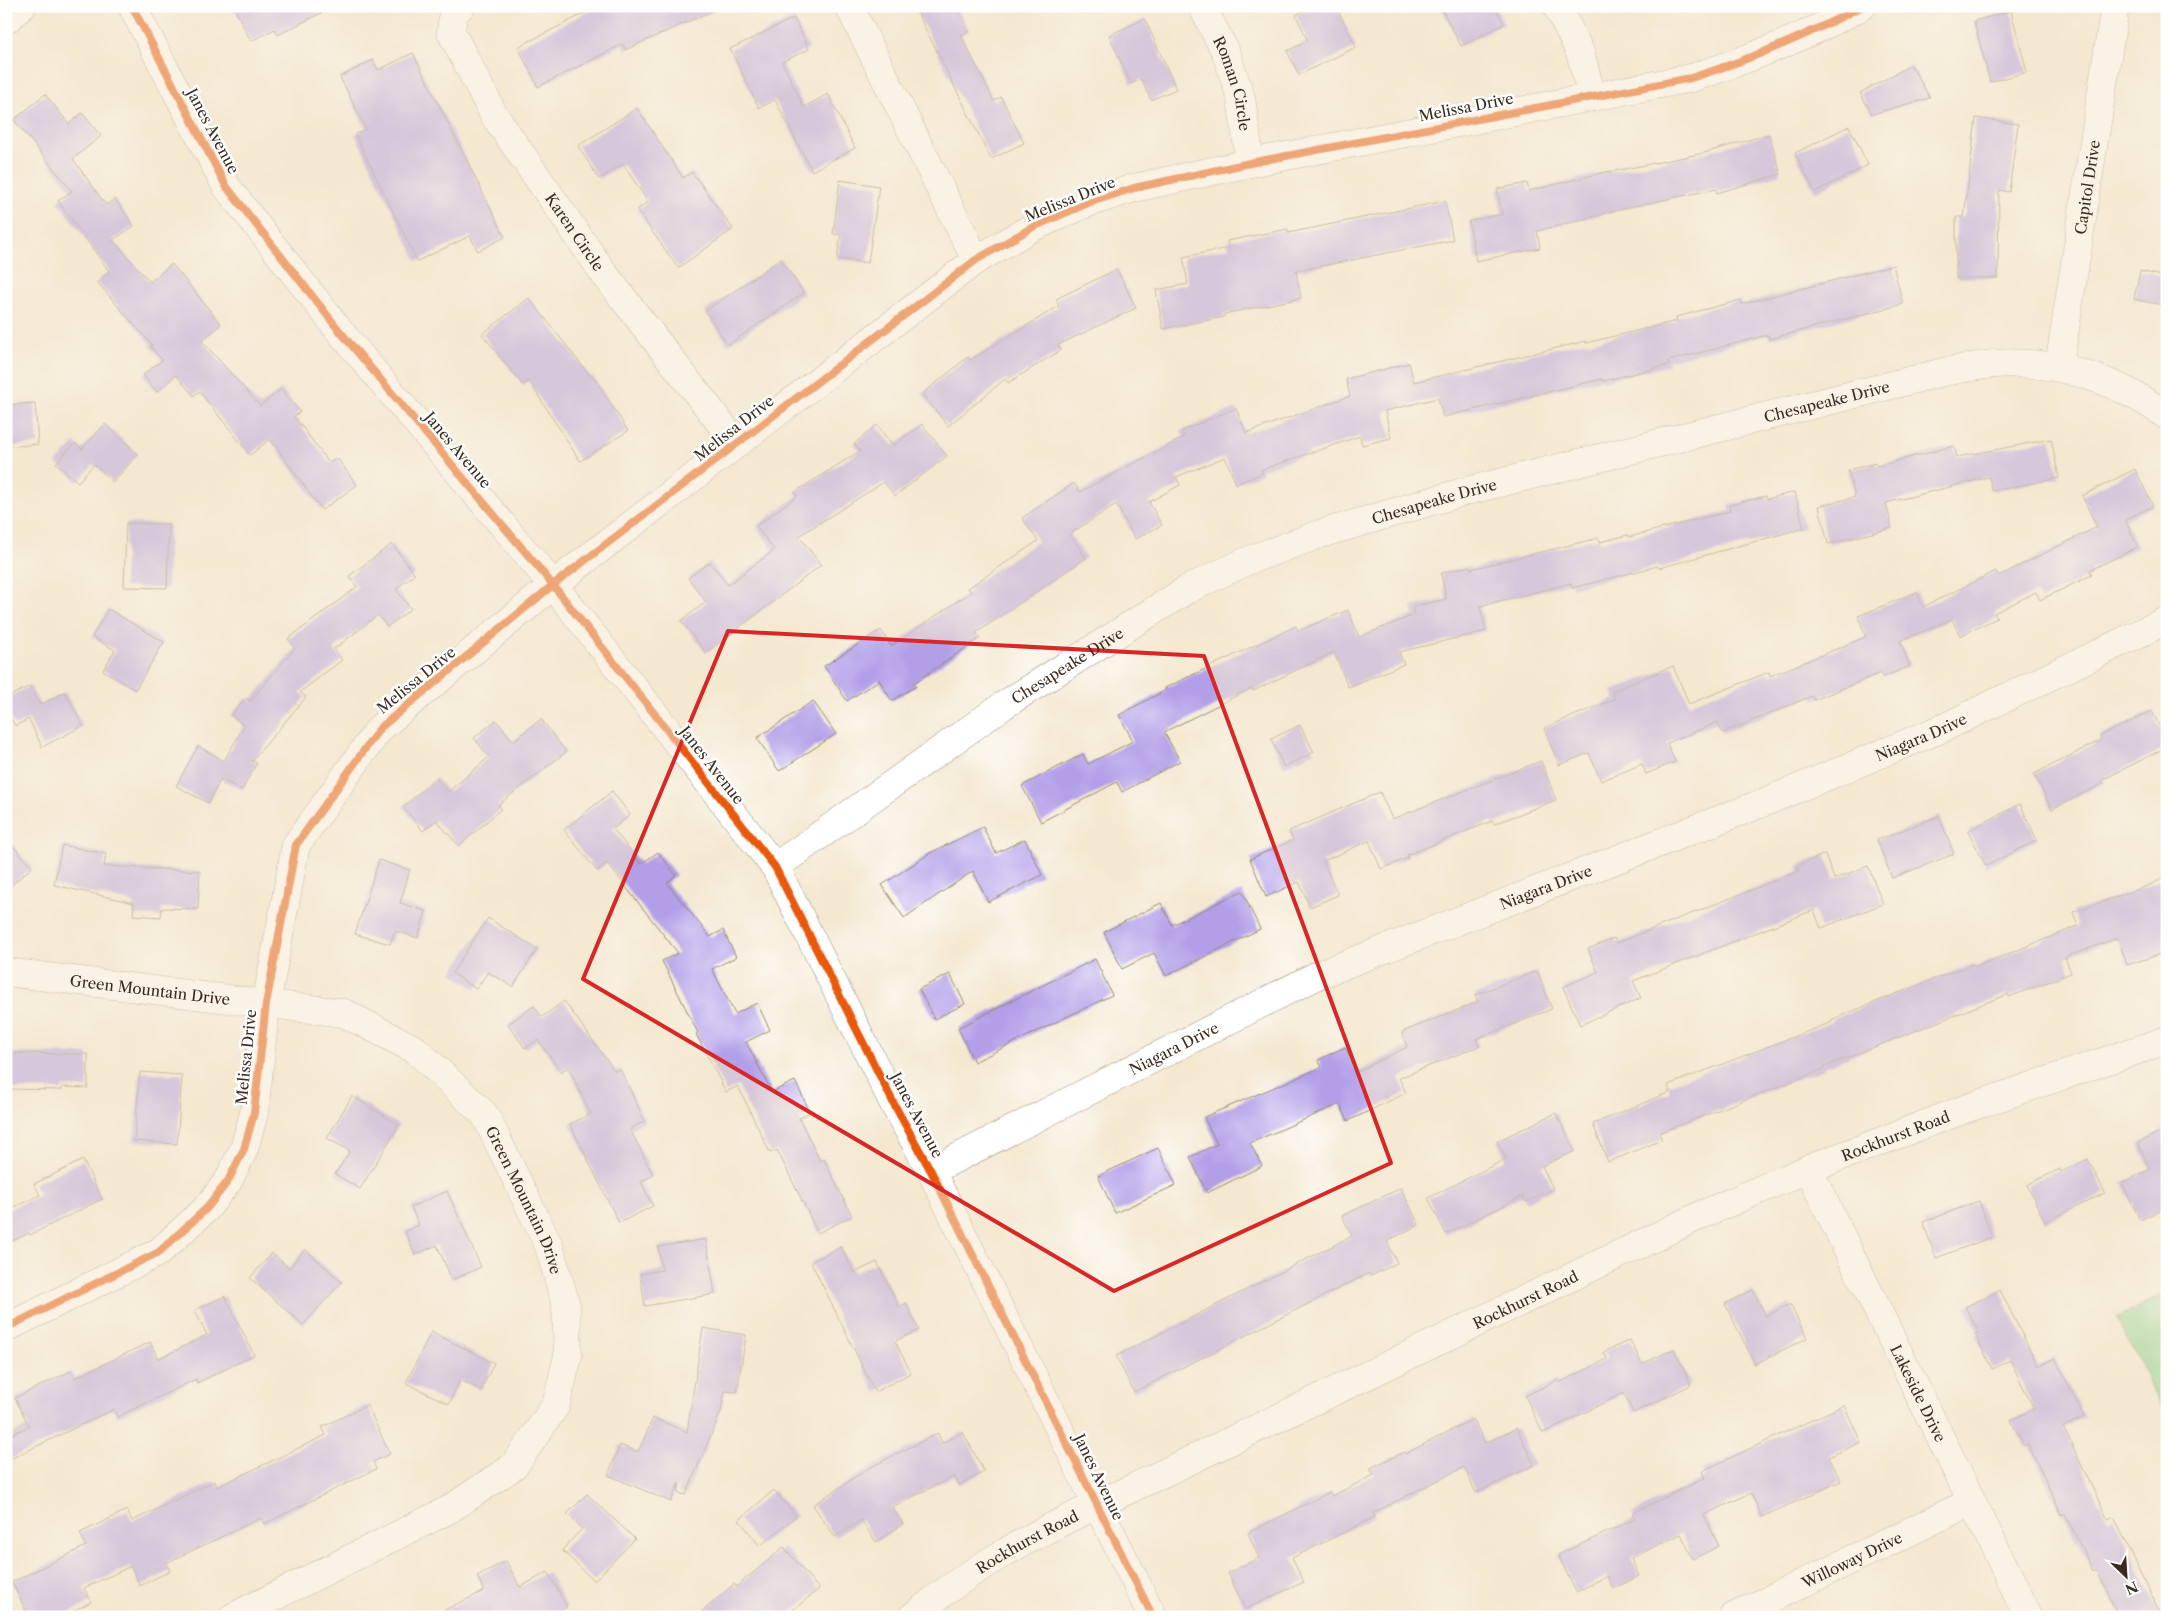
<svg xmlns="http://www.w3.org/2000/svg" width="2173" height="1623" font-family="'Libre Caslon Text',serif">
	<rect width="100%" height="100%" fill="#fff"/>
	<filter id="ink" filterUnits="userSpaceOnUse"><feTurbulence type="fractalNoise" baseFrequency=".02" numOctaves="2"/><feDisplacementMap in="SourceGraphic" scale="10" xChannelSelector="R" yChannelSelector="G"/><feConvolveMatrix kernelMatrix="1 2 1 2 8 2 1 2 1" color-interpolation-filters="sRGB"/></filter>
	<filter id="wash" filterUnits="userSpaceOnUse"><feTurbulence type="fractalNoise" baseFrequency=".0096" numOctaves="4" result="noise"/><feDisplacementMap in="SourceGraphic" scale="20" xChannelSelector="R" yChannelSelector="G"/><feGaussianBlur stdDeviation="1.12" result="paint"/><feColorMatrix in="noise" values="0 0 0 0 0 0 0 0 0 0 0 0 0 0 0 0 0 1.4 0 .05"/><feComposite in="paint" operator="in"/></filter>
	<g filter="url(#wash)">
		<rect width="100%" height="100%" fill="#f4e8d0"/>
		<!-- green -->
		<path fill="#84d18f" stroke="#607e56" d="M 2167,1292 L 2167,1417 L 2117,1318 Z"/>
		<g id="blocks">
			<!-- building -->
			<path fill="#b29fe8" d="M 233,6 L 335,6 L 278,35 L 275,29 L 251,41 Z
				M 599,6 L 723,6 L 625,50 L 623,44 L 538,87 L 518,47 Z
				M 914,6 L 956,6 L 969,31 L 961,35 L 994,101 L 1001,97 L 1024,143 L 991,159 Z
				M 1313,6 L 1336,6 L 1356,47 L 1299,75 L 1287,51 L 1308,41 L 1296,15 Z
				M 1440,6 L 1495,6 L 1504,24 L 1461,46 Z
				M 2011,11 L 2027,72 L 1990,82 L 1974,21 Z
				M 794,18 L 809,49 L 782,62 L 804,107 L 828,94 L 855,148 L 812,171 L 775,100 L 759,108 L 730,49 Z
				M 1145,19 L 1176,89 L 1151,100 L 1141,79 L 1131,84 L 1109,35 Z
				M 413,53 L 505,237 L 478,251 L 470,236 L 417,261 L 355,134 L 366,129 L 340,77 L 373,60 L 378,70 Z
				M 1911,65 L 1930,98 L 1872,114 L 1860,93 Z
				M 45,94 L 69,124 L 82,113 L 101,136 L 73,159 L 106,205 L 115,199 L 134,226 L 113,240 L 150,282 L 172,264 L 221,324 L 202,341 L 260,406 L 281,389 L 300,412 L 294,416 L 329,463 L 337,458 L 357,485 L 322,510 L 270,439 L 250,455 L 199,391 L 194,396 L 176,375 L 157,392 L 143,375 L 162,360 L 150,346 L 152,345 L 97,282 L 109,271 L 58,201 L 72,191 L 14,120 Z
				M 637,108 L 683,178 L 692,172 L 733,229 L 678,268 L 637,210 L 648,202 L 623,164 L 599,179 L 578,146 Z
				M 1976,118 L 2018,124 L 2009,192 L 1999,190 L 1998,278 L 1956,278 L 1956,217 L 1964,217 Z
				M 1849,126 L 1868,165 L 1815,192 L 1795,153 Z
				M 1769,134 L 1781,174 L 1717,193 L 1716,189 L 1634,206 L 1537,231 L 1540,248 L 1476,261 L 1469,221 L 1502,214 L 1497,189 L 1527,183 L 1529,191 L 1610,171 L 1610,172 L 1704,153 Z
				M 840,180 L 879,186 L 868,263 L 837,259 L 841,235 L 833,234 Z
				M 1445,201 L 1453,240 L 1296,271 L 1301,298 L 1224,314 L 1224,317 L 1163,329 L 1156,290 L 1188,284 L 1183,257 L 1229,248 L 1227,241 L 1288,229 L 1288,233 Z
				M 781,259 L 804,293 L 728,345 L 705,311 Z
				M 1893,265 L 1903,304 L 1769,339 L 1768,335 L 1668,361 L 1669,365 L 1603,381 L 1602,379 L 1443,417 L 1438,398 L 1385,411 L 1391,438 L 1362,445 L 1360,436 L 1261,470 L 1263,473 L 1236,484 L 1225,457 L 1176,477 L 1180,485 L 1149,502 L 1162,525 L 1135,539 L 1116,504 L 1070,534 L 1086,558 L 976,633 L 980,638 L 914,683 L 916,686 L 892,701 L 879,680 L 847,701 L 824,666 L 881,630 L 891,646 L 971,592 L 968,588 L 1038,541 L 1022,518 L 1074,483 L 1080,492 L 1184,437 L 1181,431 L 1236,408 L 1246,433 L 1350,396 L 1346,379 L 1409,363 L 1414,382 L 1586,341 L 1586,343 L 1677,321 L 1676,317 L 1741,300 L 1742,304 Z
				M 1117,269 L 1136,308 L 1058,345 L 1061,350 L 1008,383 L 1005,379 L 948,426 L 922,394 L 968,357 L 970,360 L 1059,306 L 1056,299 Z
				M 2140,271 L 2167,277 L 2167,306 L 2134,299 Z
				M 529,298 L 591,377 L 593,376 L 628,431 L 580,461 L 529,381 L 523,385 L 482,334 Z
				M 35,403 L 38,444 L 6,447 L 6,405 Z
				M 105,424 L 138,454 L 113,482 L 94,464 L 78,482 L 56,463 L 75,443 L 82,449 Z
				M 922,424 L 947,456 L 895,496 L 884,482 L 799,536 L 821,565 L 706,653 L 681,621 L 706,602 L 688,578 L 710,562 L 728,585 L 774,550 L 756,526 L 797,496 L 795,492 L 860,451 L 854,444 L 877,425 L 893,446 Z
				M 2051,439 L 2059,478 L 1992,491 L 1989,477 L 1886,503 L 1892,528 L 1828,544 L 1819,506 L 1855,497 L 1848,470 L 1876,463 L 1877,466 L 1954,446 L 1957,457 Z
				M 2135,469 L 2153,506 L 2125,520 L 2138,547 L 2090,570 L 2092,575 L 2040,600 L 2036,592 L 1994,613 L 1997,618 L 1960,636 L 1952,619 L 1900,641 L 1910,666 L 1883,677 L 1881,673 L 1814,700 L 1812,696 L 1722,733 L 1718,722 L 1667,743 L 1675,762 L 1646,774 L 1642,764 L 1601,781 L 1589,753 L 1559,765 L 1544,728 L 1615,699 L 1612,691 L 1673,666 L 1689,704 L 1769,672 L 1770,676 L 1866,637 L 1858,616 L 1917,592 L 1923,607 L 1996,571 L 1999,576 L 2097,527 L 2082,496 Z
				M 1795,492 L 1804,528 L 1659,568 L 1658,566 L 1572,588 L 1571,583 L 1480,606 L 1486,631 L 1399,652 L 1404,664 L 1348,687 L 1334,652 L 1253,691 L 1252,688 L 1164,732 L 1180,761 L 1122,792 L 1117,782 L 1041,822 L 1022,786 L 1083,754 L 1088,764 L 1133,741 L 1119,715 L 1166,690 L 1165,688 L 1296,626 L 1298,631 L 1348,610 L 1359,637 L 1414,615 L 1412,607 L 1446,599 L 1441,573 L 1470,566 L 1471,569 L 1599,538 L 1600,542 L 1628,535 L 1629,537 L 1730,511 L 1729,505 L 1766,496 L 1767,499 Z
				M 126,523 L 169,524 L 167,588 L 124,587 Z
				M 392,544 L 415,574 L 396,589 L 411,609 L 387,627 L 378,615 L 334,649 L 342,660 L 300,692 L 306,697 L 252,761 L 257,763 L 242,790 L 221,779 L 208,803 L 176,786 L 198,746 L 224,761 L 244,726 L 231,715 L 246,698 L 250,701 L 295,648 L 288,639 L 357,587 L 349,576 Z
				M 108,609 L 164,642 L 135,690 L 103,670 L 115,650 L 92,637 Z
				M 30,686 L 40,705 L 65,692 L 83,726 L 42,747 L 29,719 L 15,726 L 6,710 L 6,698 Z
				M 813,701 L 836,734 L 779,771 L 757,738 Z
				M 2152,711 L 2167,741 L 2167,747 L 2102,780 L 2104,783 L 2052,809 L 2034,774 L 2101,740 L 2100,736 Z
				M 541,719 L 566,752 L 498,805 L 501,809 L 459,846 L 436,820 L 423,831 L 403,807 L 436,778 L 448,792 L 489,757 L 474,738 L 496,720 L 513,741 Z
				M 1300,725 L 1314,752 L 1284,767 L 1271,739 Z
				M 1541,761 L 1556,800 L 1494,824 L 1492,821 L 1407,855 L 1408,858 L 1381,869 L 1369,841 L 1323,861 L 1338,895 L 1310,907 L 1299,882 L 1266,897 L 1250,859 L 1293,840 L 1289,831 L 1380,792 L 1392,819 Z
				M 612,791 L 630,815 L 613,829 L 641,864 L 658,852 L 676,875 L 667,883 L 710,937 L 723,930 L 736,957 L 712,969 L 735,1014 L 757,1003 L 770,1030 L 746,1042 L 772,1092 L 795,1081 L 810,1112 L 799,1118 L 820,1161 L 824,1159 L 852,1216 L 818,1233 L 777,1150 L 770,1153 L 738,1086 L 726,1092 L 696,1034 L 698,1033 L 662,961 L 678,953 L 607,863 L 597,871 L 564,830 Z
				M 2020,804 L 2037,840 L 1986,866 L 1968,831 Z
				M 1939,816 L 1954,854 L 1892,878 L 1877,840 Z
				M 983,827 L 996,853 L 1025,839 L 1042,875 L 988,902 L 973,871 L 904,918 L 882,885 L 930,853 Z
				M 6,838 L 32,867 L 6,890 Z
				M 62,845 L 106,854 L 104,866 L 200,871 L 198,909 L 162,908 L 161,917 L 133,915 L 134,903 L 54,885 Z
				M 1825,854 L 1834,879 L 1868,866 L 1883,904 L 1821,928 L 1814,910 L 1633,981 L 1641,998 L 1580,1025 L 1563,987 L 1598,972 L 1588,949 L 1614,938 L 1617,943 L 1799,871 L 1797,866 Z
				M 379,860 L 410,870 L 400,903 L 426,911 L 418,938 L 395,931 L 390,944 L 355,934 Z
				M 2167,876 L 2167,952 L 2127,965 L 2118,938 L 2065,957 L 2071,973 L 2009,997 L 2008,994 L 1824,1067 L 1824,1069 L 1659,1133 L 1662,1140 L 1608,1162 L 1593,1124 L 1670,1092 L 1668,1085 L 1832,1022 L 1831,1020 L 1893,995 L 1973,964 L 1975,967 L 2078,926 L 2073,912 L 2150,885 Z
				M 1242,891 L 1260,929 L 1166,976 L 1154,953 L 1122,969 L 1104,932 L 1161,903 L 1172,925 Z
				M 488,918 L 537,949 L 513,987 L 488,972 L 476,989 L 452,973 Z
				M 1095,959 L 1112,995 L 974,1062 L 958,1028 Z
				M 1537,971 L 1552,1009 L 1476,1039 L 1479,1046 L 1399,1078 L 1406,1093 L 1348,1121 L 1340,1104 L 1250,1143 L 1262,1166 L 1207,1193 L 1190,1157 L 1217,1144 L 1204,1117 L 1322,1067 L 1318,1060 L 1345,1047 L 1357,1072 L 1407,1047 L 1402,1032 L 1478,1002 L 1475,995 Z
				M 950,974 L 965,1004 L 934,1019 L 919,989 Z
				M 564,1001 L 615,1071 L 620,1069 L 645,1121 L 630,1129 L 653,1175 L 641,1182 L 653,1206 L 619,1223 L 570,1124 L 591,1114 L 568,1067 L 561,1072 L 538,1040 L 525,1048 L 508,1024 L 534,1006 L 542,1017 Z
				M 9,1053 L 88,1054 L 88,1088 L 62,1087 L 62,1090 L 8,1089 Z
				M 140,1072 L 182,1075 L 177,1144 L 134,1141 Z
				M 352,1096 L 399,1125 L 360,1189 L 335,1174 L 350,1151 L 327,1138 Z
				M 1556,1113 L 1575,1151 L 1542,1166 L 1553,1189 L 1526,1202 L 1523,1196 L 1446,1234 L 1428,1198 L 1506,1159 L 1497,1141 Z
				M 2167,1128 L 2167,1207 L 2140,1220 L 2122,1183 L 2150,1169 L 2138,1143 Z
				M 1158,1148 L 1176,1185 L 1115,1213 L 1098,1176 Z
				M 2088,1159 L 2105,1193 L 2045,1222 L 2027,1185 L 2060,1169 L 2061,1172 Z
				M 83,1160 L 102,1199 L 30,1235 L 29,1233 L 6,1244 L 6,1211 L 40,1195 L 34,1184 Z
				M 1401,1188 L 1419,1225 L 1387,1241 L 1397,1263 L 1371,1276 L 1369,1273 L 1134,1392 L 1116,1356 L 1352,1236 L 1342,1216 Z
				M 447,1191 L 481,1267 L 452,1280 L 437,1245 L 415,1255 L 405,1231 L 419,1225 L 411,1207 Z
				M 1979,1201 L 1992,1237 L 1936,1258 L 1923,1222 Z
				M 706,1239 L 715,1294 L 645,1306 L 640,1274 L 662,1270 L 658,1247 Z
				M 841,1247 L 854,1273 L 877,1262 L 899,1307 L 906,1303 L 919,1330 L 895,1341 L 911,1373 L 875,1392 L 811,1262 Z
				M 305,1249 L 342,1282 L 303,1325 L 250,1278 L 272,1253 L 289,1268 Z
				M 1753,1290 L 1766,1316 L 1790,1304 L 1807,1338 L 1755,1364 L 1725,1304 Z
				M 2000,1290 L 2038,1366 L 2055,1358 L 2084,1417 L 2063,1427 L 2108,1520 L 2114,1517 L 2162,1617 L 2120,1617 L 2096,1569 L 2093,1571 L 2065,1514 L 2062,1515 L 2028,1444 L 2024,1446 L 2011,1420 L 2034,1409 L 2010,1360 L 1992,1369 L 1975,1334 L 1979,1332 L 1965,1307 Z
				M 225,1296 L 254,1355 L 197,1383 L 196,1379 L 117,1417 L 114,1409 L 6,1461 L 6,1437 L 29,1426 L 15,1398 L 71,1371 L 75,1378 L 150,1342 L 158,1359 L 207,1335 L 195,1310 Z
				M 703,1328 L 746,1335 L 737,1392 L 725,1391 L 721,1411 L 686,1495 L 678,1493 L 679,1483 L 671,1502 L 608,1475 L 620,1445 L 638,1452 L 653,1418 L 687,1432 Z
				M 431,1332 L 494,1363 L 481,1390 L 460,1380 L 449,1404 L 406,1383 Z
				M 1630,1340 L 1642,1364 L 1674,1349 L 1691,1385 L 1633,1413 L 1624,1393 L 1543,1433 L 1525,1396 L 1558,1380 L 1559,1383 L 1607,1359 L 1604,1352 Z
				M 367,1405 L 390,1454 L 373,1462 L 376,1469 L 264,1524 L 261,1518 L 166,1563 L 170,1571 L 140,1586 L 131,1566 L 84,1588 L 91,1602 L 61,1617 L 29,1617 L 12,1582 L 86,1546 L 80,1533 L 127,1510 L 132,1521 L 215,1481 L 217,1487 L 326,1435 L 322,1427 Z
				M 1844,1405 L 1861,1442 L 1829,1457 L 1841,1481 L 1762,1517 L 1751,1493 L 1704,1515 L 1719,1546 L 1693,1559 L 1681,1534 L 1631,1558 L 1639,1576 L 1613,1589 L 1607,1576 L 1576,1592 L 1558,1555 L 1635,1519 L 1632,1513 L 1705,1478 L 1702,1471 Z
				M 1473,1419 L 1485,1443 L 1517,1428 L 1534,1465 L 1476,1493 L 1464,1467 L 1373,1513 L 1375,1517 L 1292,1558 L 1304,1582 L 1245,1609 L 1228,1573 L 1259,1558 L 1248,1533 L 1330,1492 L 1332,1496 L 1374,1475 L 1370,1468 L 1404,1452 L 1405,1454 Z
				M 963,1432 L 984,1472 L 959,1485 L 954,1476 L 892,1507 L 903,1524 L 876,1542 L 861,1520 L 835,1537 L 813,1505 L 869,1468 L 938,1433 L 942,1443 Z
				M 774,1490 L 796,1516 L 760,1546 L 739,1520 Z
				M 587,1494 L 635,1539 L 594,1581 L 562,1550 L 582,1529 L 567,1514 Z
				M 784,1547 L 819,1589 L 784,1617 L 696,1617 L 734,1584 L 736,1587 Z
				M 506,1561 L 520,1587 L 548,1572 L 567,1607 L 550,1617 L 430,1617 L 484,1591 L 477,1576 Z"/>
		</g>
	</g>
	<g filter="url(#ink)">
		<use href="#blocks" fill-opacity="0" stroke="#988977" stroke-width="1"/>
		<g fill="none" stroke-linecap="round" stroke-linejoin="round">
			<defs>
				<g id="street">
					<path id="s1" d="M 461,6 L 453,14 L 451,32 L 494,115 L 605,275 L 736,443"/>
					<path d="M 849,6 L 976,260"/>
					<path id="s2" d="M 1202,6 L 1226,53 L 1241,98 L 1250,163"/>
					<path d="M 1557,6 L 1580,52 L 1592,97"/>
					<path d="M 6,20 L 22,6"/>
					<path id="s3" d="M 2059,367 L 2115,6"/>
					<path id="s4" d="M 775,867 L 1004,705 L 1188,589 L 1247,561 L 1320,534 L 1463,492 L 1948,371 C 1963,369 1979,365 1994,364 C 2055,359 2118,380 2167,416"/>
					<path id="s5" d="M 6,972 L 344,1013 L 416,1050 L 485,1115 L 549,1246 L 566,1305 L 568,1356 L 556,1405 L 514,1466 L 450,1509 L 233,1617"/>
					<path id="s6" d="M 1808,1169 L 2029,1617"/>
					<path id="s7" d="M 931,1171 L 1318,975 L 1765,802 L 1943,728 L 2167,620"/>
					<path d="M 6,1328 L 159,1252 L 207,1208 L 228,1181 L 244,1149 L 254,1113 L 266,1004 L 296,845 L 380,728 L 553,585 L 976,260 L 1033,227 L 1088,203 L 1134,188 L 1250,163 L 1691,78 C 1751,59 1807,36 1862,6"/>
					<path id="s8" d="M 912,1617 C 970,1569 1030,1536 1097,1505"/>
					<path id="s9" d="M 1733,1617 L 1971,1502"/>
				</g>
				<g id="secondary">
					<path d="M 132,6 L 226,186 L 338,329 L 553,585 L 775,867 L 895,1106 L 931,1171 L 1153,1617"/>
					<path id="s10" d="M 1097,1505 L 1703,1214 L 1808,1169 L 1965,1109 L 2167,1040"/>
				</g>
			</defs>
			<!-- street casing -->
			<use href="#street" stroke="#988977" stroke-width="29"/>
			<!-- secondary casing -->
			<use href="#secondary" stroke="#988977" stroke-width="29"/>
			<!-- street -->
			<use href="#street" stroke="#fff" stroke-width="28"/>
			<!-- secondary -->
			<use href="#secondary" stroke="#fff" stroke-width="28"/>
			<defs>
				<path id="cycleway" d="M 132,6 L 226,186 L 338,329 L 553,585 L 775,867 L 895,1106 L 931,1171 L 1153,1617
					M 6,1328 L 159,1252 L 207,1208 L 228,1181 L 244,1149 L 254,1113 L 266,1004 L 296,845 L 380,728 L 553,585 L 976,260 L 1033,227 L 1088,203 L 1134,188 L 1250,163 L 1691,78 C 1751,59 1807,36 1862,6"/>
			</defs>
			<!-- cycleway casing -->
			<use href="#cycleway" stroke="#fff" stroke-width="11"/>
			<!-- cycleway -->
			<use href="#cycleway" stroke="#e8590c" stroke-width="8"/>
		</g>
	</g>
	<!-- marked area -->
	<path d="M0 0H2173V1623H0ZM 728,631 L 1204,656 L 1391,1163 L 1114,1291 L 583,979 Z" fill="#f4e8d0" fill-opacity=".55" fill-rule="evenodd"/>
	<path fill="none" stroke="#d62828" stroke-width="4" stroke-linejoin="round" d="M 728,631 L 1204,656 L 1391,1163 L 1114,1291 L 583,979 Z"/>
	<g text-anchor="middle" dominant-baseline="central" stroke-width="5" stroke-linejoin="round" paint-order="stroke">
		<!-- street labels -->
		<g font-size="15" fill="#3b2a1e" stroke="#fff">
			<text stroke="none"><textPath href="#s2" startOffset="84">Roman Circle</textPath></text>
			<text transform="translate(1466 107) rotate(-11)">Melissa Drive</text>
			<text transform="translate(213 131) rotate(62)">Janes Avenue</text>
			<text stroke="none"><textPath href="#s3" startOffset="182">Capitol Drive</textPath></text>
			<text transform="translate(1070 199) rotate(-22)">Melissa Drive</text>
			<text stroke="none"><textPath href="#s1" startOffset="265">Karen Circle</textPath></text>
			<text stroke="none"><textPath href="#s4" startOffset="1165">Chesapeake Drive</textPath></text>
			<text transform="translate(734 428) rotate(-38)">Melissa Drive</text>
			<text transform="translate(458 450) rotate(50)">Janes Avenue</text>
			<text stroke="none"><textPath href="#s4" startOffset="760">Chesapeake Drive</textPath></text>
			<text stroke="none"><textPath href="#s4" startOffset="355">Chesapeake Drive</textPath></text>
			<text transform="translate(416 680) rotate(-39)">Melissa Drive</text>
			<text stroke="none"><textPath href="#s7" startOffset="1082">Niagara Drive</textPath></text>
			<text transform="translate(712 765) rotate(52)">Janes Avenue</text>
			<text stroke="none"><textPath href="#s7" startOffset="678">Niagara Drive</textPath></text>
			<text stroke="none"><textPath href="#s5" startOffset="145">Green Mountain Drive</textPath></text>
			<text stroke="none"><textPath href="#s7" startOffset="272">Niagara Drive</textPath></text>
			<text transform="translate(246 1057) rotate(-84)">Melissa Drive</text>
			<text transform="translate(917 1115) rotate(62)">Janes Avenue</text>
			<text stroke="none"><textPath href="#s10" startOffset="880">Rockhurst Road</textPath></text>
			<text stroke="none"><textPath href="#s5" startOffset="610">Green Mountain Drive</textPath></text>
			<text stroke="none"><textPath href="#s10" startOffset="475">Rockhurst Road</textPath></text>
			<text stroke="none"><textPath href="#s6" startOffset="250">Lakeside Drive</textPath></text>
			<text transform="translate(1099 1477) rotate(64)">Janes Avenue</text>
			<text stroke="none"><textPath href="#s8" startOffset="138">Rockhurst Road</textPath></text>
			<text stroke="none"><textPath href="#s9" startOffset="132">Willoway Drive</textPath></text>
		</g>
	</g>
	<!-- margin -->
	<rect width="2173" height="1623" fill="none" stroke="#fff" stroke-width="25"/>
	<!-- north arrow -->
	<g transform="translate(2126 1576) rotate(155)" stroke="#ffffff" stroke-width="4" paint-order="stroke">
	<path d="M0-4L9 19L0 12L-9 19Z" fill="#3b2a1e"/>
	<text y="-8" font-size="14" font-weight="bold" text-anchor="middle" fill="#3b2a1e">N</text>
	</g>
</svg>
